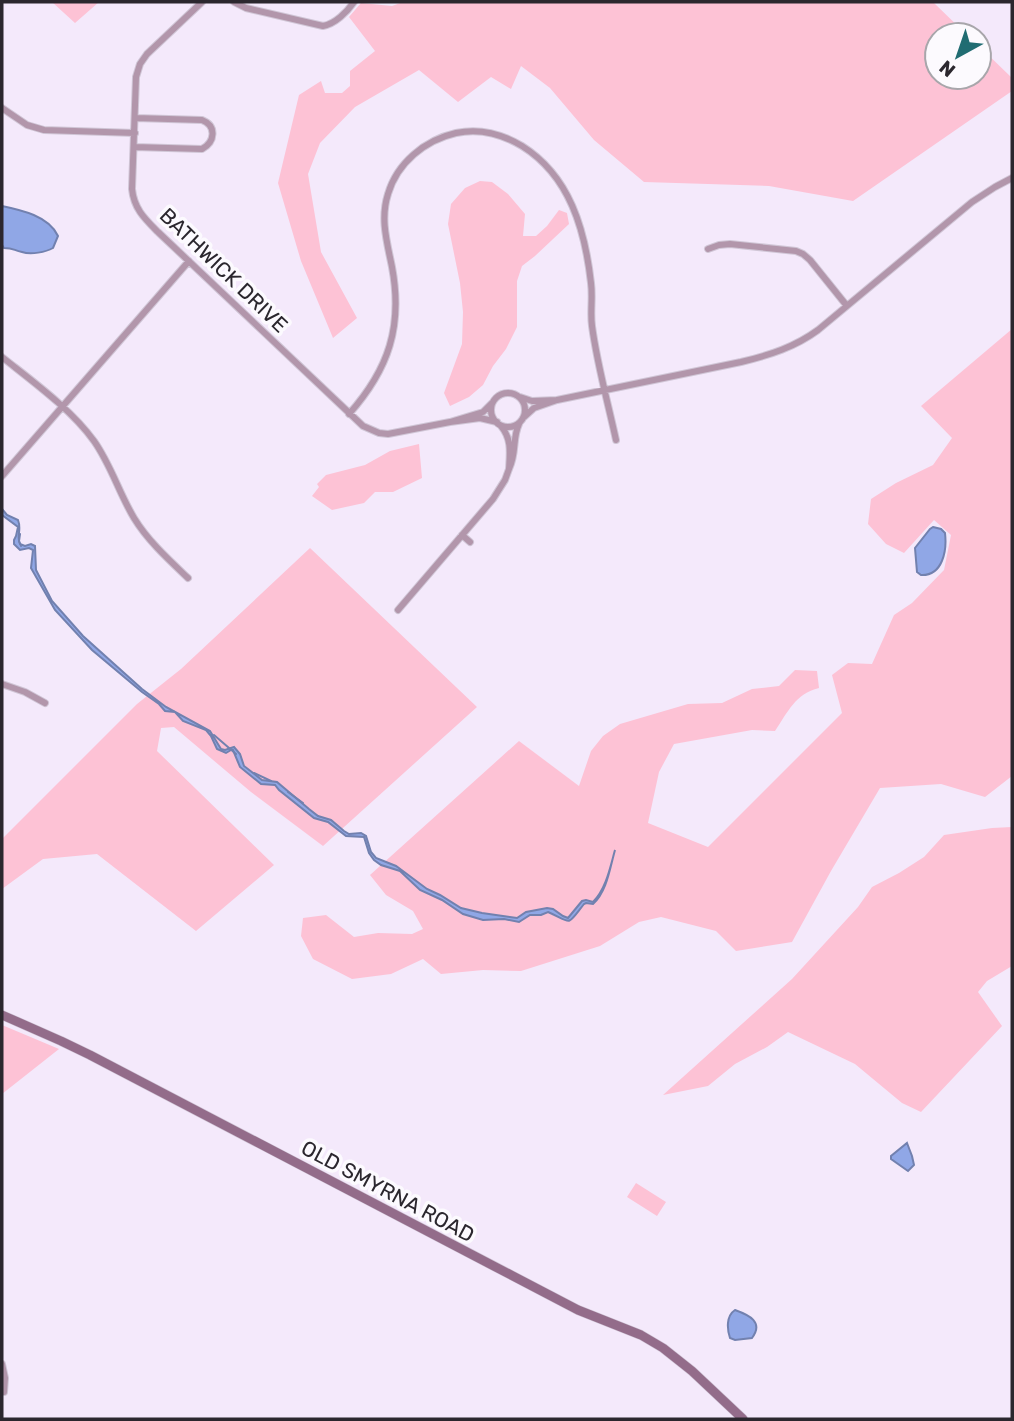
<svg xmlns="http://www.w3.org/2000/svg" width="1014" height="1421" font-family="Rubik,sans-serif">
	<rect width="100%" height="100%" fill="#f4e9fb"/>
	<!-- green -->
	<path fill="#fdc2d5" d="M 52,2 L 99,2 L 75,23 Z
		M 403,2 L 933,2 L 967,35 L 937,35 L 937,77 L 979,77 L 979,46 L 1012,78 L 1012,91 L 853,201 L 769,186 L 644,182 L 594,140 L 550,88 L 521,66 L 511,89 L 491,77 L 458,102 L 419,70 L 355,107 L 320,143 L 308,174 L 321,252 L 357,318 L 333,338 L 301,261 L 278,183 L 299,95 L 321,81 L 325,93 L 342,93 L 350,86 L 350,71 L 375,51 L 349,17 L 361,3 L 392,6 Z
		M 480,181 L 492,182 L 508,194 L 525,214 L 523,236 L 536,236 L 547,226 L 559,210 L 567,213 L 569,224 L 535,256 L 522,266 L 517,281 L 517,327 L 506,349 L 493,366 L 483,385 L 469,397 L 450,406 L 444,393 L 462,344 L 463,312 L 460,283 L 448,224 L 451,204 L 465,188 Z
		M 1012,329 L 1012,776 L 985,797 L 941,784 L 880,788 L 831,871 L 792,942 L 736,951 L 716,931 L 661,917 L 639,922 L 600,946 L 521,971 L 483,970 L 441,974 L 423,959 L 391,974 L 352,979 L 313,959 L 301,936 L 303,918 L 326,915 L 354,937 L 378,933 L 412,934 L 423,929 L 413,911 L 386,895 L 370,875 L 519,741 L 579,786 L 591,751 L 603,736 L 620,724 L 688,704 L 722,703 L 752,689 L 779,686 L 795,670 L 817,671 L 819,688 C 795,694 788,712 775,731 L 752,730 L 674,744 L 659,772 L 648,823 L 708,847 L 842,713 L 832,675 L 848,663 L 872,664 L 894,615 L 912,603 L 944,570 L 951,535 L 934,520 L 904,553 L 886,544 L 868,524 L 871,499 L 896,483 L 933,465 L 952,438 L 921,406 Z
		M 419,444 L 422,478 L 393,492 L 375,492 L 364,503 L 332,510 L 312,496 L 319,487 L 317,484 L 326,475 L 365,465 L 390,451 Z
		M 310,548 L 477,707 L 323,846 L 251,792 L 174,727 L 161,728 L 157,751 L 274,865 L 196,931 L 97,854 L 43,859 L 2,889 L 2,839 L 137,704 L 181,669 Z
		M 1012,827 L 1012,966 L 987,981 L 978,992 L 1002,1026 L 921,1112 L 902,1103 L 855,1064 L 788,1032 L 767,1047 L 735,1064 L 708,1086 L 663,1095 L 792,979 L 858,907 L 872,887 L 899,873 L 924,857 L 944,835 L 992,828 Z
		M 2,1025 L 59,1049 L 2,1094 Z
		M 636,1183 L 666,1202 L 657,1216 L 627,1197 Z"/>
	<!-- water -->
	<path fill="#90a7e6" stroke="#7281af" stroke-width="2" d="M 2,206 C 21,210 49,216 58,236 L 53,248 C 46,252 31,255 22,252 C 13,250 14,248 4,248 L 2,245 Z
		M 2,509 L 7,515 L 18,520 C 22,530 16,536 20,544 L 25,546 L 31,544 L 35,546 L 36,570 L 52,601 L 83,636 L 142,689 L 166,707 L 210,731 L 221,749 L 225,750 L 234,747 L 240,754 L 244,766 L 262,780 L 277,782 L 309,809 L 318,816 L 331,820 L 344,831 L 349,834 L 361,833 L 366,836 L 371,852 L 376,858 L 396,866 L 427,889 L 440,895 L 461,908 L 482,913 L 517,918 L 526,912 L 547,908 L 553,909 L 563,916 L 568,918 L 582,901 L 586,900 L 593,902 C 606,889 610,868 615,850 C 610,867 607,892 593,904 L 586,903 L 584,904 C 566,927 573,923 548,912 L 541,915 L 530,915 L 519,922 L 504,919 L 483,920 L 463,914 L 442,900 L 420,890 L 400,871 L 381,865 L 374,860 L 369,853 L 364,837 L 346,836 L 328,822 L 314,818 L 279,790 L 275,785 L 261,784 L 240,767 L 233,750 L 231,750 L 226,753 L 217,749 L 211,736 L 206,730 L 183,721 L 175,712 L 165,711 L 159,704 L 142,692 L 92,650 L 55,610 L 31,568 L 33,550 L 29,548 L 20,550 L 14,544 L 14,540 L 16,536 L 18,527 L 2,515 Z
		M 933,527 L 941,529 L 945,533 C 947,550 943,576 921,575 L 917,572 L 915,548 L 930,529 Z
		M 907,1143 L 912,1156 L 914,1165 L 908,1171 L 891,1159 L 891,1156 Z
		M 735,1310 C 749,1315 764,1322 752,1338 L 735,1340 L 730,1338 C 727,1329 726,1316 735,1310 Z"/>
	<g fill="none" stroke-linecap="round" stroke-linejoin="round">
		<!-- stream -->
		<path stroke="#7281af" stroke-width="2" d="M 20,534 L 19,541 L 21,546
			M 214,735 L 236,754
			M 254,773 L 271,781
			M 288,792 L 303,803"/>
		<defs>
			<path id="street" d="M 202,2 L 147,54 L 140,64 L 136,77 L 132,189 C 134,209 145,219 158,232 L 363,426 L 379,433 L 388,434 L 450,422
				M 234,2 L 246,8 L 323,26 C 335,24 347,12 354,2
				M 2,108 L 27,125 L 44,130 L 135,133
				M 134,147 L 202,149 C 215,142 217,126 202,120 L 135,118
				M 708,249 L 719,245 L 730,244 L 796,251 L 803,254 L 810,260 L 847,306
				M 2,357 C 32,381 71,409 94,441 C 111,465 119,493 134,518 C 148,541 169,560 188,578
				M491 410a17 17 0 1 1 34 0a17 17 0 1 1-34 0Z
				M 520,397 L 532,401 L 557,400 L 534,408 L 524,417
				M 557,400 L 741,362 C 770,355 795,347 818,330 L 972,202 L 995,187 L 1012,178
				M 492,403 L 483,412 L 450,422 L 480,418 L 497,422
				M 349,414 C 389,369 403,326 392,267 C 387,242 380,219 388,194 C 397,163 425,140 456,133 C 479,128 502,134 522,146 C 570,176 585,230 591,283 C 593,298 590,312 592,326 C 597,364 608,403 616,440
				M 501,426 C 512,439 510,453 509,469 C 517,452 512,439 519,424
				M 2,476 L 189,261
				M 462,535 L 470,542
				M 398,610 L 493,499 L 505,480 L 509,469
				M 2,684 L 25,692 L 45,703
				M 2,1364 L 5,1378 L 4,1392"/>
			<path id="secondary" d="M 2,1015 L 61,1041 L 90,1055 L 578,1310 L 641,1335 L 663,1348 L 692,1371 L 743,1419"/>
		</defs>
		<!-- street casing -->
		<use href="#street" stroke="#d0c6d6" stroke-width="8"/>
		<!-- secondary casing -->
		<use href="#secondary" stroke="#d0c6d6" stroke-width="10"/>
		<!-- street -->
		<use href="#street" stroke="#b296ab" stroke-width="6"/>
		<!-- secondary -->
		<use href="#secondary" stroke="#936c8a" stroke-width="9"/>
	</g>
	<g text-anchor="middle" dominant-baseline="central" stroke-width="7" stroke-linejoin="round" paint-order="stroke">
		<!-- street labels -->
		<g font-size="21" fill="#2b272e" stroke="#fcfafe">
			<text transform="translate(224 270) rotate(44)">BATHWICK DRIVE</text>
			<text transform="translate(388 1191) rotate(28)">OLD SMYRNA ROAD</text>
		</g>
	</g>
	<!-- border -->
	<rect width="1014" height="1421" fill="none" stroke="#2b272e" stroke-width="7"/>
	<!-- north arrow -->
	<g transform="translate(958 56) rotate(220)"><circle r="33" fill="#fcfafe" stroke="#a8a6ab" stroke-width="2"/>
	<path d="M0-5L12 26L0 18L-12 26Z" fill="#206c72"/>
	<text y="-10" font-size="19" font-weight="bold" text-anchor="middle" fill="#2b272e">N</text>
	</g>
</svg>
